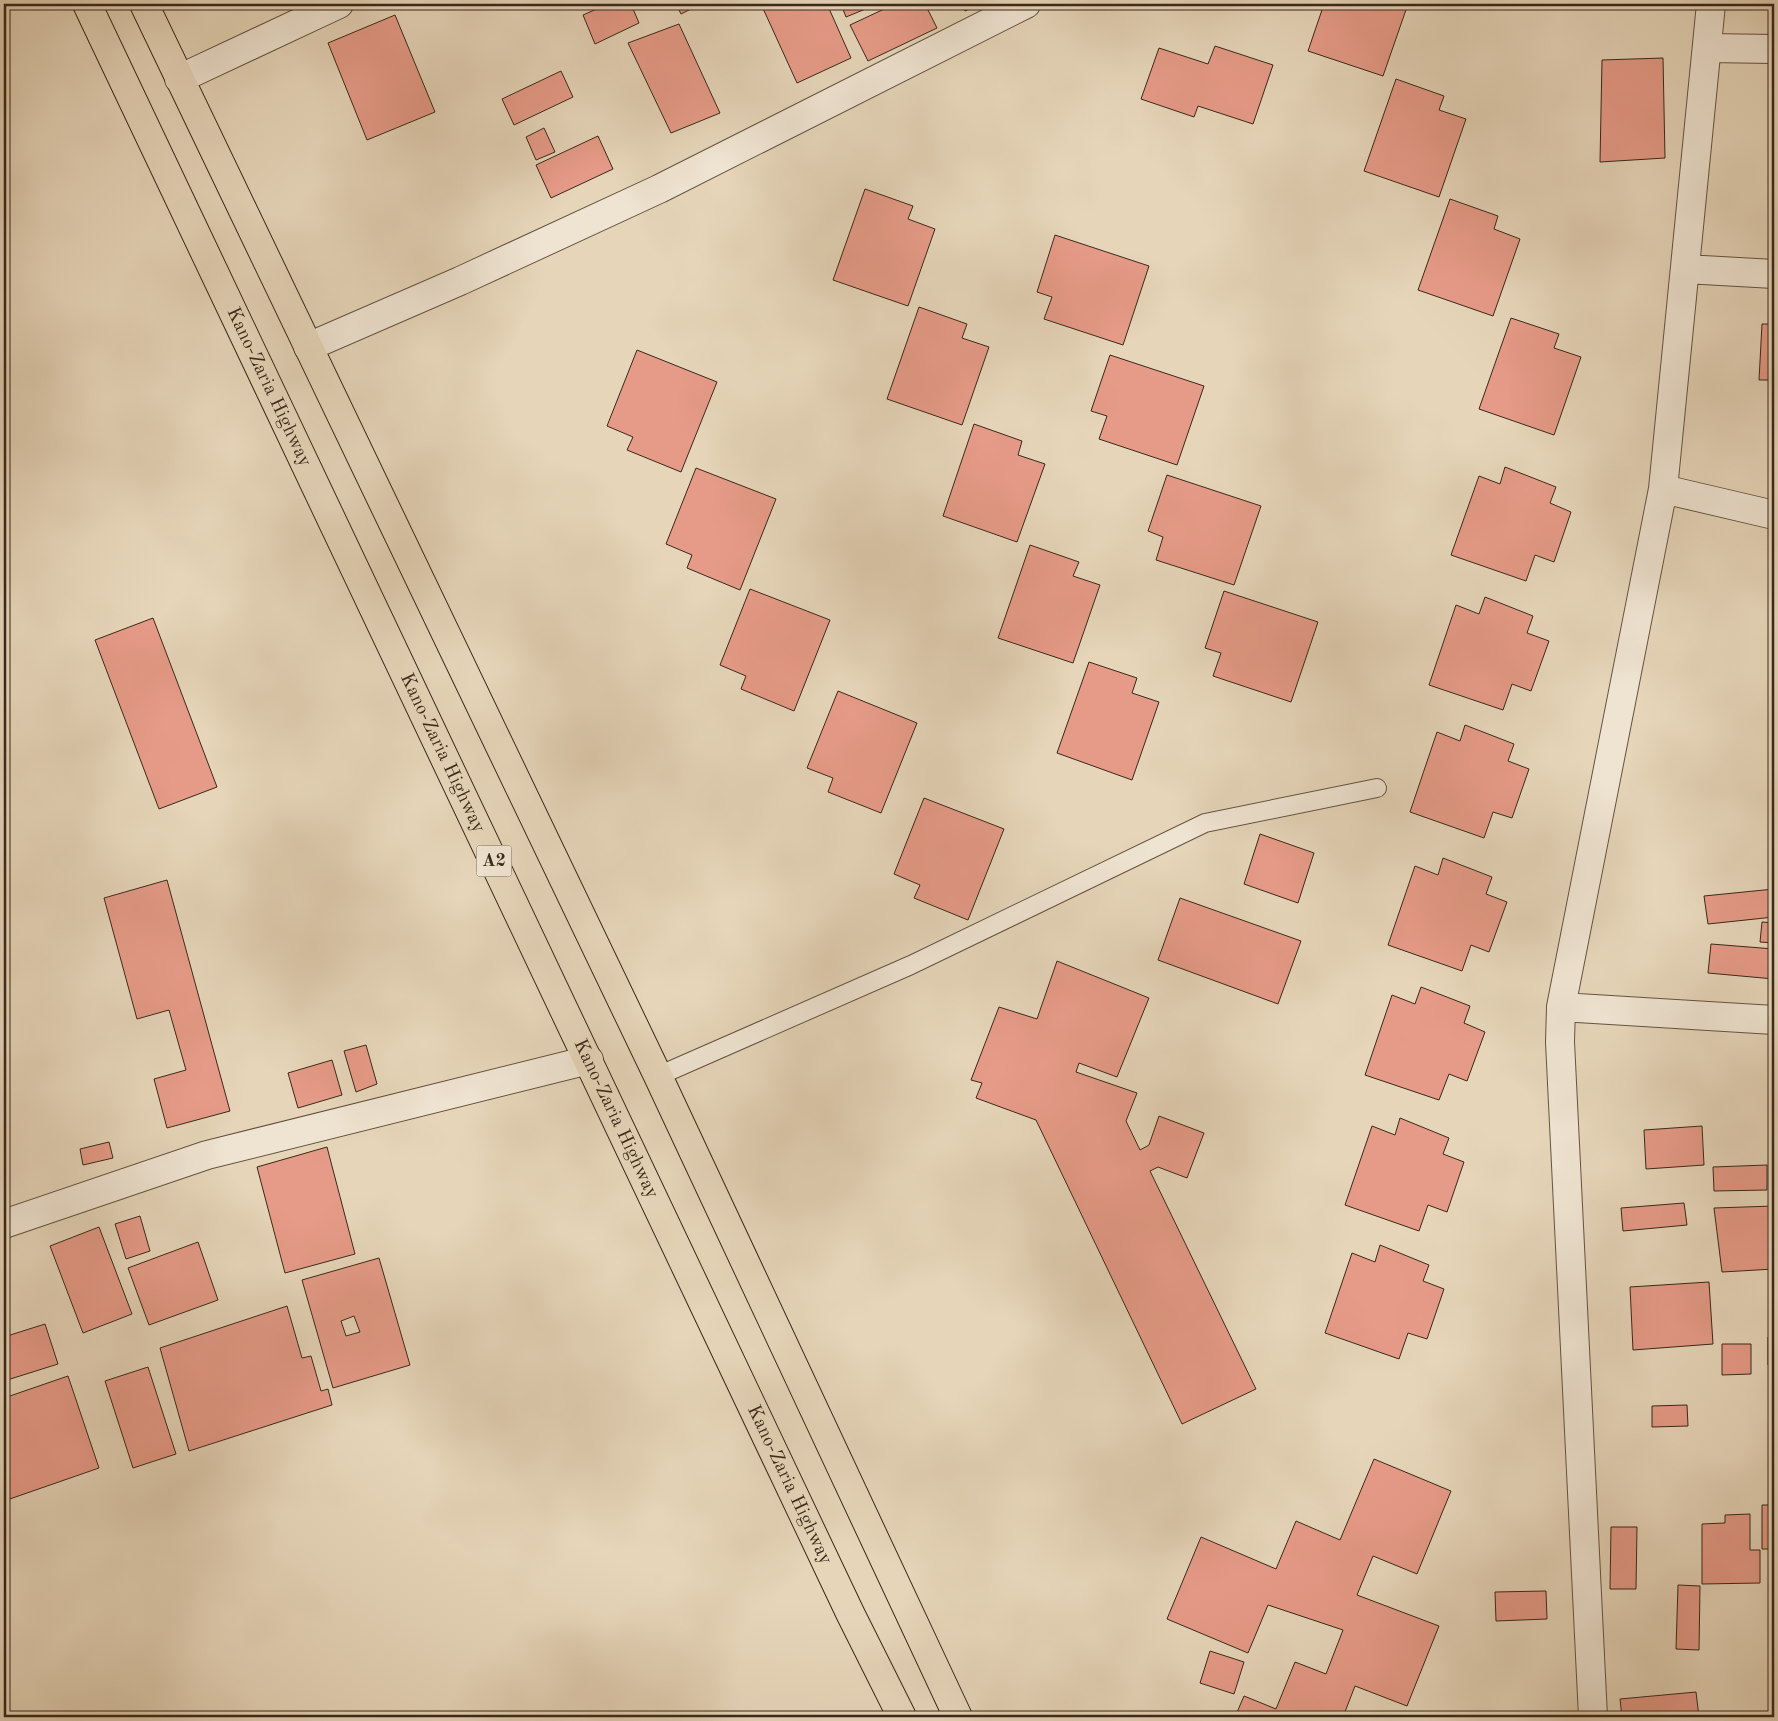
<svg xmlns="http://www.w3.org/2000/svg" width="1778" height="1721" font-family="'Old Standard TT',serif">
	<rect width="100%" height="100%" fill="#e6d5b9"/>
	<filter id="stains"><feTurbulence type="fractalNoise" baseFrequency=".004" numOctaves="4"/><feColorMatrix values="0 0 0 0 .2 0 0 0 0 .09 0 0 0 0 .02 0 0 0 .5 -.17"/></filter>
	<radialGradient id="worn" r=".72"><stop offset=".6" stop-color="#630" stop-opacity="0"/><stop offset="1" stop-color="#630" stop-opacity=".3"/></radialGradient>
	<!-- building -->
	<path fill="#e69b88" stroke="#392819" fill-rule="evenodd" d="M 608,4 L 631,4 L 639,23 L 595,44 L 583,15 Z
		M 676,4 L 701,4 L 681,14 Z
		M 761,4 L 827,4 L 851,58 L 797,83 Z
		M 841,4 L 866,4 L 868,8 L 846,17 Z
		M 895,4 L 925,4 L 937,28 L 868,61 L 850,25 Z
		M 962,4 L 980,4 L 965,11 Z
		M 1324,4 L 1408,4 L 1383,76 L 1308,51 Z
		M 395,15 L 435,112 L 367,140 L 328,43 Z
		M 679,24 L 720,113 L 671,133 L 628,43 Z
		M 1215,46 L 1273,65 L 1253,124 L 1198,106 L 1194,117 L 1141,99 L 1159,48 L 1208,64 Z
		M 1663,58 L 1665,158 L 1600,162 L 1602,60 Z
		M 561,71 L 573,97 L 514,125 L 502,99 Z
		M 1396,79 L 1444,96 L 1439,110 L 1466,119 L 1439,197 L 1364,171 Z
		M 544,128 L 555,152 L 536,160 L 526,137 Z
		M 598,136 L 613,169 L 551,198 L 536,165 Z
		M 865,189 L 913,206 L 908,219 L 935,229 L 908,306 L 833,280 Z
		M 1450,199 L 1498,216 L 1494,229 L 1520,239 L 1493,316 L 1418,290 Z
		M 1055,235 L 1149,266 L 1123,345 L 1044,319 L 1052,297 L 1037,292 Z
		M 919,307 L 967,324 L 962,338 L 989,347 L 962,425 L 887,399 Z
		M 1511,318 L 1559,334 L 1554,348 L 1581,357 L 1554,435 L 1479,409 Z
		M 1762,324 L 1774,324 L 1774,380 L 1759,380 Z
		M 637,350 L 717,382 L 681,472 L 627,450 L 633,437 L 607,426 Z
		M 1110,355 L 1204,386 L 1177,465 L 1099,439 L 1107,416 L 1091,411 Z
		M 974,424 L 1022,441 L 1018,455 L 1045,464 L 1017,542 L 943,516 Z
		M 1505,467 L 1556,487 L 1550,503 L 1571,512 L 1554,562 L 1535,555 L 1526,581 L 1451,555 L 1479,476 L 1500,484 Z
		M 696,468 L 776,499 L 740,590 L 687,568 L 692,555 L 666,544 Z
		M 1167,475 L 1261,506 L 1234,585 L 1156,560 L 1163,537 L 1148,531 Z
		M 1030,545 L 1079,562 L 1073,576 L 1100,585 L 1073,663 L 998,638 Z
		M 750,589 L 830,620 L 794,711 L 741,689 L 746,676 L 720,665 Z
		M 1224,591 L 1318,622 L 1291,702 L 1213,676 L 1221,653 L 1205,648 Z
		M 1485,597 L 1533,616 L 1527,633 L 1549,641 L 1531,691 L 1512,684 L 1503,710 L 1429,685 L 1456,605 L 1479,614 Z
		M 153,618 L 217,787 L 159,809 L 95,640 Z
		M 1089,662 L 1137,678 L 1132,693 L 1159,702 L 1132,780 L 1057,753 Z
		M 838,691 L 917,723 L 881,813 L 828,792 L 833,778 L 807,768 Z
		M 1465,725 L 1514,744 L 1508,761 L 1529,769 L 1512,818 L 1493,812 L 1484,838 L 1410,812 L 1437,732 L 1460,741 Z
		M 924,798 L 1004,829 L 968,920 L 914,898 L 920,885 L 894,874 Z
		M 1260,834 L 1314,853 L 1298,903 L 1244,884 Z
		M 1443,858 L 1492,877 L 1486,894 L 1507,902 L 1489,952 L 1471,945 L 1462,971 L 1388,945 L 1415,866 L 1438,875 Z
		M 167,880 L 230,1111 L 167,1128 L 154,1079 L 186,1070 L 169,1010 L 137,1019 L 104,898 Z
		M 1774,889 L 1774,917 L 1708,924 L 1704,896 Z
		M 1180,898 L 1301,941 L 1278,1004 L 1158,960 Z
		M 1762,922 L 1774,923 L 1774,943 L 1760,942 Z
		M 1711,944 L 1774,949 L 1774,979 L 1708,973 Z
		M 1057,961 L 1149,998 L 1117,1077 L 1079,1063 L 1076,1072 L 1137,1093 L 1126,1121 L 1140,1150 L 1149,1145 L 1159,1116 L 1204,1133 L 1187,1178 L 1158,1167 L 1150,1171 L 1256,1389 L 1182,1424 L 1036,1120 L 976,1098 L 982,1083 L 971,1080 L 999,1007 L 1037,1019 Z
		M 1421,987 L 1470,1006 L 1464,1023 L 1485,1032 L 1467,1081 L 1449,1074 L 1439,1100 L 1365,1075 L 1392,995 L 1415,1004 Z
		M 366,1045 L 377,1084 L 356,1092 L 344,1051 Z
		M 332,1060 L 342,1095 L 298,1108 L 288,1073 Z
		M 1400,1118 L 1449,1138 L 1443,1154 L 1464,1162 L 1447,1212 L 1428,1205 L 1419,1231 L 1345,1205 L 1372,1126 L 1395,1135 Z
		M 1702,1126 L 1704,1165 L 1646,1169 L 1644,1130 Z
		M 109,1142 L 113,1158 L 83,1165 L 80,1149 Z
		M 327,1147 L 355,1254 L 285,1273 L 257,1167 Z
		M 1767,1165 L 1767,1190 L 1714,1191 L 1713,1167 Z
		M 1684,1203 L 1687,1225 L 1623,1231 L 1621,1208 Z
		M 1774,1206 L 1774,1269 L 1722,1272 L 1714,1208 Z
		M 140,1216 L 150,1251 L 126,1259 L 115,1224 Z
		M 99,1227 L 132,1314 L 83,1333 L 50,1246 Z
		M 198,1242 L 218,1300 L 149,1325 L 128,1268 Z
		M 1380,1245 L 1429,1265 L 1423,1281 L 1444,1289 L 1427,1339 L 1408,1333 L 1399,1359 L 1325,1333 L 1352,1253 L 1375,1262 Z
		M 379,1258 L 410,1365 L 333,1388 L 302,1280 ZM 354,1316 L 360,1332 L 346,1336 L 341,1321 Z
		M 1709,1282 L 1713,1344 L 1633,1350 L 1630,1287 Z
		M 287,1306 L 302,1358 L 311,1356 L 321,1391 L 328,1389 L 332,1405 L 189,1451 L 160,1348 Z
		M 45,1324 L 58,1364 L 4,1381 L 4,1337 Z
		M 1768,1337 L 1774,1337 L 1774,1365 L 1768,1365 Z
		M 1722,1344 L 1751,1344 L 1751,1374 L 1722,1375 Z
		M 148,1367 L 176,1454 L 133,1468 L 105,1381 Z
		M 68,1376 L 99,1468 L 4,1501 L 4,1398 Z
		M 1687,1405 L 1688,1426 L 1652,1427 L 1652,1406 Z
		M 1374,1459 L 1451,1491 L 1417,1574 L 1373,1556 L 1357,1595 L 1439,1626 L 1407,1706 L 1355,1686 L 1343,1717 L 1235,1717 L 1244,1696 L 1276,1709 L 1295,1662 L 1326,1674 L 1343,1630 L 1268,1605 L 1248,1653 L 1167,1619 L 1201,1537 L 1276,1569 L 1296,1521 L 1340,1540 Z
		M 1762,1505 L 1774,1505 L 1774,1549 L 1762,1549 Z
		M 1750,1514 L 1750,1550 L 1760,1550 L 1760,1583 L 1702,1584 L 1702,1524 L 1725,1523 L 1725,1515 Z
		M 1611,1527 L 1637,1527 L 1636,1589 L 1610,1589 Z
		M 1678,1585 L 1700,1586 L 1699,1650 L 1676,1649 Z
		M 1546,1591 L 1547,1619 L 1496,1621 L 1495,1592 Z
		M 1210,1651 L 1244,1662 L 1234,1694 L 1200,1683 Z
		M 1696,1692 L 1699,1717 L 1622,1717 L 1620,1699 Z"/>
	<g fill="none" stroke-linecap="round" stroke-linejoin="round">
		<defs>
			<path id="service" d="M 658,1076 L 911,965 L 1205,823 L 1377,788"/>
			<path id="minor" d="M 1707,48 L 1774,49
				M 179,79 L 339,4
				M 1685,269 L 1774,274
				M 308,347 L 460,281 L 659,189 L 1026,4
				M 1663,489 L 1774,515
				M 1561,1007 L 1774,1020
				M 4,1224 L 207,1155 L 589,1060
				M 1593,1717 L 1560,1042 L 1561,1007 L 1663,489 L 1711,4"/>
			<g id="trunk">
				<path id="s1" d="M 87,4 L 850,1613 L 902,1717"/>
				<path d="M 144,4 L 658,1076 L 958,1717"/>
			</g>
		</defs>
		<!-- service casing -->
		<use href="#service" stroke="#645341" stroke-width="20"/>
		<!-- minor casing -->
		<use href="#minor" stroke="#645341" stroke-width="30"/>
		<!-- trunk casing -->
		<use href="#trunk" stroke="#392819" stroke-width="30"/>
		<!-- service -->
		<use href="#service" stroke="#efe4d2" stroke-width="18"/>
		<!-- minor -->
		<use href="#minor" stroke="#efe4d2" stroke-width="28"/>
		<!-- trunk -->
		<use href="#trunk" stroke="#e6d5b9" stroke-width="28"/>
	</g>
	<g text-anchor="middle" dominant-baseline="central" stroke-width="4" stroke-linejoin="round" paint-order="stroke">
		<!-- shield labels -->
		<rect fill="#efe4d2" stroke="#706050" stroke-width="1" x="476.5" y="845.5" width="35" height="31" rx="4"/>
		<g font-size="18" font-weight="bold" fill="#392819">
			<text x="494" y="861">A2</text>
		</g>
		<!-- street labels -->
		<g font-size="19" fill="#392819" stroke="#efe4d2">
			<text stroke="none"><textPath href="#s1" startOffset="424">Kano-Zaria Highway</textPath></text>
			<text stroke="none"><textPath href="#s1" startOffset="829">Kano-Zaria Highway</textPath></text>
			<text stroke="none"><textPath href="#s1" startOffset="1234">Kano-Zaria Highway</textPath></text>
			<text stroke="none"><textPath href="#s1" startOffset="1639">Kano-Zaria Highway</textPath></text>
		</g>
	</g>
	<!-- margin -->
	<rect width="1778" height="1721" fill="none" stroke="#e6d5b9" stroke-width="20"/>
	<rect x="5" y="5" width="1768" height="1711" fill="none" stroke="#392819" stroke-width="2.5"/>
	<rect x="10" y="10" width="1758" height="1701" fill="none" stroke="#392819"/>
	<rect width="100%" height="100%" filter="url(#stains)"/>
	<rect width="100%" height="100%" fill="url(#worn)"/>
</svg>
